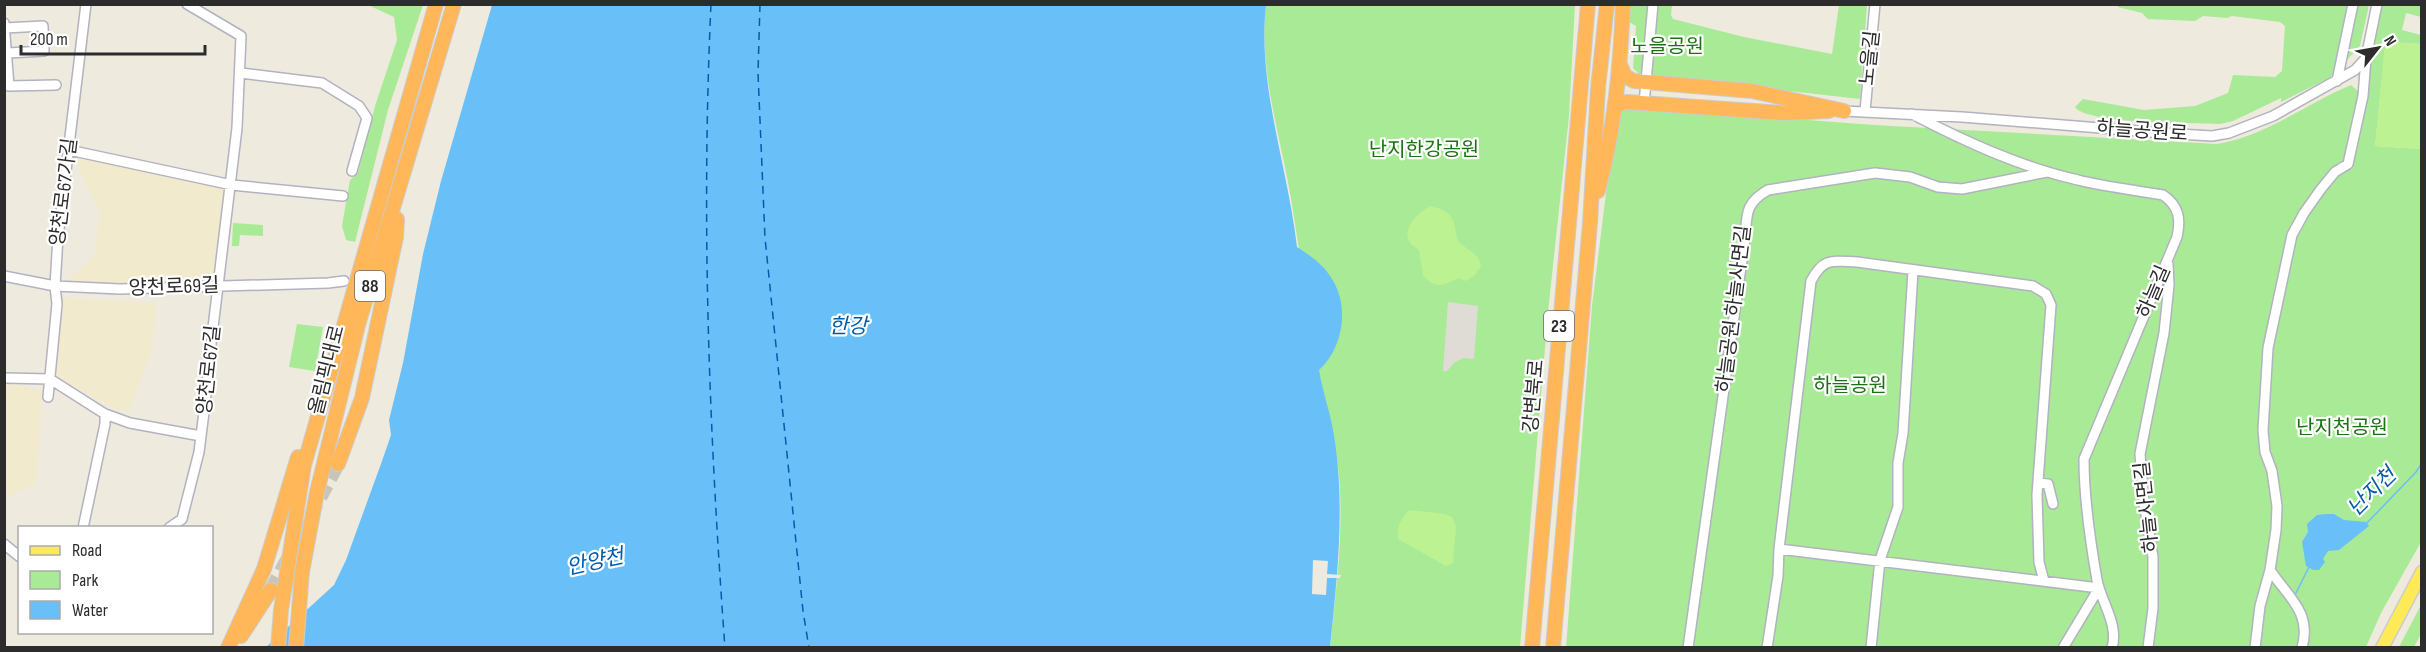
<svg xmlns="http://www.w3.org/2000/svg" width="2426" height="652" font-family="'Sofia Sans Condensed','Noto Sans KR',sans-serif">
	<rect width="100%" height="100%" fill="#efeade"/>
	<!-- education -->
	<path fill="#f2eacc" d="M 74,158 L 226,186 L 212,283 L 66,282 L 94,256 L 100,214 Z
		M 62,298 L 156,303 L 152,350 L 129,411 L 116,410 L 60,378 L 55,369 Z
		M 5,384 L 42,390 L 36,484 L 5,497 Z"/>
	<!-- green -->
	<path fill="#a8ea96" d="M 368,5 L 423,5 L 388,110 L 355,242 L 346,240 L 342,226 L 350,180 L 358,173 L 375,106 L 397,40 L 394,17 Z
		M 1266,5 L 1575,5 L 1569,116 L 1548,312 L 1520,647 L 1330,647 C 1336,590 1344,533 1339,475 C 1335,434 1323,395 1315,355 C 1306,307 1301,259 1293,211 C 1283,142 1258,75 1266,5 Z
		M 1628,5 L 1672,5 L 1671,15 L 1673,19 L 1744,37 L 1832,54 L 1839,5 L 1867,5 L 1860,99 L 1639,74 L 1633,68 L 1636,26 L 1629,22 Z
		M 2117,5 L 2369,5 L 2360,46 L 2331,77 L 2281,102 L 2281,98 L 2233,121 L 2220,124 C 2197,123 2085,124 2075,107 L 2083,99 L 2144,110 L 2195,106 L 2228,93 L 2233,75 L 2275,77 L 2282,71 L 2285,26 L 2280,22 L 2232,16 L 2227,18 L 2203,16 L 2195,21 L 2148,19 L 2142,13 L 2118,7 Z
		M 2377,5 L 2421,5 L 2421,17 L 2406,13 L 2402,30 L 2421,35 L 2421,44 L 2386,42 L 2375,146 L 2421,149 L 2421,542 L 2381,613 L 2366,647 L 1566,648 L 1592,306 L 1616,113 L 1622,106 L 1874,125 L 2217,144 C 2267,136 2305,104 2351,85 L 2362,95 Z
		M 233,223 L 263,225 L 263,236 L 240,235 L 239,246 L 232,246 Z
		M 297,324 L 323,327 L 315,371 L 289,367 Z
		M 2421,605 L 2421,634 L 2414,647 L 2399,647 Z"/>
	<!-- pitch -->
	<path fill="#bcf291" d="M 2385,42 L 2421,44 L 2421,149 L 2375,146 Z
		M 1431,206 C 1456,212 1453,221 1458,241 C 1466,250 1479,252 1481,266 L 1475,275 L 1466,281 L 1458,278 C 1443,286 1436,289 1423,276 L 1419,250 C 1417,248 1414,247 1411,244 C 1399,230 1419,211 1431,206 Z
		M 1409,510 L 1445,514 L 1452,517 L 1456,527 L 1453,563 L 1446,566 L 1398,539 C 1396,527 1401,519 1409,510 Z"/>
	<!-- plaza -->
	<path fill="#dfdcd5" d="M 1448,302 L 1478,306 L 1474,359 L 1463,358 L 1454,363 L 1447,371 L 1443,371 Z"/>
	<!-- water -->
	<path fill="#69c0f9" d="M 492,5 L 1266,5 C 1257,85 1288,167 1297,247 C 1311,256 1324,265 1332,279 C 1350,307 1343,348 1319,370 C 1323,394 1332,417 1335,442 C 1345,510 1337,579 1330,647 L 265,648 L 334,585 L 346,560 L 382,461 L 391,435 L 389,420 L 403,363 L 423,254 L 441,181 Z
		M 2326,514 L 2334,514 L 2344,520 L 2366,522 L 2369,526 L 2339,550 L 2328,551 L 2323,559 L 2325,562 L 2319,570 L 2313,570 L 2306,566 L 2302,542 L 2308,532 L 2307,524 L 2317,515 Z"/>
	<!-- pier -->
	<path fill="#efeade" d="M 1313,560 L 1328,561 L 1327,574 L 1341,575 L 1340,578 L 1327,578 L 1326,595 L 1312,594 Z"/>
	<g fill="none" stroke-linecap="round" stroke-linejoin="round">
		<!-- stream -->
		<path stroke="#69c0f9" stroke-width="1.5" d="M 2366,524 L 2416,472 L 2422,463
			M 2296,593 L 2309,567"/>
		<!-- ferry -->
		<path stroke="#025bab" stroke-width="1.5" stroke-dasharray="8 6" stroke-linecap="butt" d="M 711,4 C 701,220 709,432 725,648
			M 760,4 L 758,73 L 765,238 L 803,611 L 809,648"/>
		<!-- highway-tunnel -->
		<path stroke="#c8c4ba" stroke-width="14" stroke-dasharray="14 7" stroke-linecap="butt" d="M 271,590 L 338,464"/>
		<defs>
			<path id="minor" d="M 4,23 L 9,86 L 56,85
				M 5,28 L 43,26 L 44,51 L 8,53
				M 241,73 L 322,83 L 359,106 L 367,118 L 352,171
				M 2337,81 L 2353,4
				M 1644,104 L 1653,4
				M 1844,111 L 1962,117 L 2162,133 L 2212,136 L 2229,133 L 2273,116 L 2355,70 L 2366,58 L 2377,4
				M 1865,111 L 1875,4
				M 1912,114 C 1964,141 2020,167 2078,180 C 2106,187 2135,190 2163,195 C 2179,206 2181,219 2177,237 L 2084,459 C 2084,500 2090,540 2097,580 C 2101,602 2119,624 2112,648
				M 69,150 L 232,185 L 343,196
				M 4,276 L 55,286 L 120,289 L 328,283 L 344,281
				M 4,378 L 50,379 L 105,414 L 130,423 L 201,436
				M 48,397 L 57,304 L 55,286 L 58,237 L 86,4
				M 2038,483 L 2048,484 L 2053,504
				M 83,528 L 105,424 L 105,414
				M 169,528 L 182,519 L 199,452 L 205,404 L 211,344 L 237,128 L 241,36 L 187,4
				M 4,544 L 20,557
				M 1779,549 L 2099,588 L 2063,648
				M 2270,570 C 2288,597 2312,612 2302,648
				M 1688,648 L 1745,238 C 1747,214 1745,203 1768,190 L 1875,173 L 1910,177 L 1938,187 L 1962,189 L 2047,172
				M 1767,648 L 1778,576 L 1779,549 L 1811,281 C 1824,257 1832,261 1857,262 L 2033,286 L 2046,294 L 2051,305 L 2037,495 L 2039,562 L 2044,581
				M 1871,648 L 1880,560 L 1898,507 L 1898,463 L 1903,433 L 1913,271
				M 2148,648 L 2153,608 L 2153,557 L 2144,503 L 2140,454 L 2164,333 L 2169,285 L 2168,264
				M 2255,648 L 2260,606 L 2270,570 L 2276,530 L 2277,506 L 2272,471 L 2265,452 L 2263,430 L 2268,348 L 2292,235 L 2304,213 L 2321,189 L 2335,172 L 2348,164 L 2363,96 L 2366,58"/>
			<path id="major" d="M 2382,648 L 2422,572"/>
			<path id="highway" d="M 1620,65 L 1625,76 L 1634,81 L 1752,91 L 1844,111
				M 1616,105 L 1627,102 L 1783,113 L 1829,111
				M 1598,191 C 1615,126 1620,71 1623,4
				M 338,464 L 362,398 L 396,237 L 397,219
				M 241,636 L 271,590
				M 228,648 L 264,569 L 298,457
				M 278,648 L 281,610 L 304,465 L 436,4
				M 296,648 L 302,572 L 317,492 L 358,325 L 454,4
				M 1532,648 L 1588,4
				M 1553,648 L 1590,223 L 1598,88 L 1607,4"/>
		</defs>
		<!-- minor casing -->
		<use href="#minor" stroke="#b2b2c1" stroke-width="12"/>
		<!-- major casing -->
		<use href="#major" stroke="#ccc" stroke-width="15"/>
		<!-- highway casing -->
		<use href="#highway" stroke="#ccc" stroke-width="16"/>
		<!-- minor -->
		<use href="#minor" stroke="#fff" stroke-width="9"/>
		<!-- major -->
		<use href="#major" stroke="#fceb56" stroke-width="12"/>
		<!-- highway -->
		<use href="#highway" stroke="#ffb759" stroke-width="14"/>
	</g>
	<g text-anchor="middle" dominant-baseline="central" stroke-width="4.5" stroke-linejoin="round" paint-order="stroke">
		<!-- shield labels -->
		<g fill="#fff" stroke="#6b6b6b" stroke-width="1.5">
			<rect x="355" y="271" width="30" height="30" rx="4.5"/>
			<rect x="1544" y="311" width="30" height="30" rx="4.5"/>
		</g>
		<g font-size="18" font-weight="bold" fill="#2c2c2c">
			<text x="370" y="286">88</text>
			<text x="1559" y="326">23</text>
		</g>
		<!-- park labels -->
		<g font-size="20" fill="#1c7115" stroke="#fff">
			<text x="1667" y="47">노을공원</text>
			<text x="1424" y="150">난지한강공원</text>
			<text x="1850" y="386">하늘공원</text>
			<text x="2342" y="428">난지천공원</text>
		</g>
		<!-- street labels -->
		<g font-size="20" fill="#2c2c2c" stroke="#fff">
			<text transform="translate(1870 58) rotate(-84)">노을길</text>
			<text transform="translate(2142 131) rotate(4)">하늘공원로</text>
			<text transform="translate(64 192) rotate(-83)">양천로67가길</text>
			<text transform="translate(174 287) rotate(-2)">양천로69길</text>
			<text transform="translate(2154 292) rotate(-67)">하늘길</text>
			<text transform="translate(1734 309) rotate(-83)">하늘공원 하늘사면길</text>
			<text transform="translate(209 370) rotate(-84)">양천로67길</text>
			<text transform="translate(327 370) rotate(-76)">올림픽대로</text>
			<text transform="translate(1534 396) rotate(-85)">강변북로</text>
			<text transform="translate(2147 507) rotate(-96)">하늘사면길</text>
		</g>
		<!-- water labels -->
		<g font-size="21" font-style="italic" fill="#025bab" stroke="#fff">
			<text x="848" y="326">한강</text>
			<text transform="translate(2372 492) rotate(-45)">난지천</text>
			<text transform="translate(595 562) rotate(-12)">안양천</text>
		</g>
	</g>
	<!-- border -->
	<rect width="2426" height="652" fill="none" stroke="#2c2c2c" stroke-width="12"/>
	<!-- legend -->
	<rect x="18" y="526" width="195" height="108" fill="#ffffff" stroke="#ababab" stroke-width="1.5"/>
	<rect x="30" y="546" width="30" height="9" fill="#fceb56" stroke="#ababab" stroke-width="1.5"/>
	<text x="72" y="556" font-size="18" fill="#2c2c2c">Road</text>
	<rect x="30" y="571" width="30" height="18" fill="#a8ea96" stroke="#ababab" stroke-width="1.5"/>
	<text x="72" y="586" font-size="18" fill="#2c2c2c">Park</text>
	<rect x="30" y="601" width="30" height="18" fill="#69c0f9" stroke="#ababab" stroke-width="1.5"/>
	<text x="72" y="616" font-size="18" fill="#2c2c2c">Water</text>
	<!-- north arrow -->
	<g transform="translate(2378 48) rotate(59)" stroke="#ffffff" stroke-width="4.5" paint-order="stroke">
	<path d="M0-4.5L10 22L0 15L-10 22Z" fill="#2c2c2c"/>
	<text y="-9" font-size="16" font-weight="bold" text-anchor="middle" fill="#2c2c2c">N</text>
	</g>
	<!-- scale -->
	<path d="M21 45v9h184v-9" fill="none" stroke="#2c2c2c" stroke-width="3"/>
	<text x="30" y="45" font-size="18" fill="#2c2c2c" stroke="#ffffff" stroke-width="4.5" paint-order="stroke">200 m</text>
</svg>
